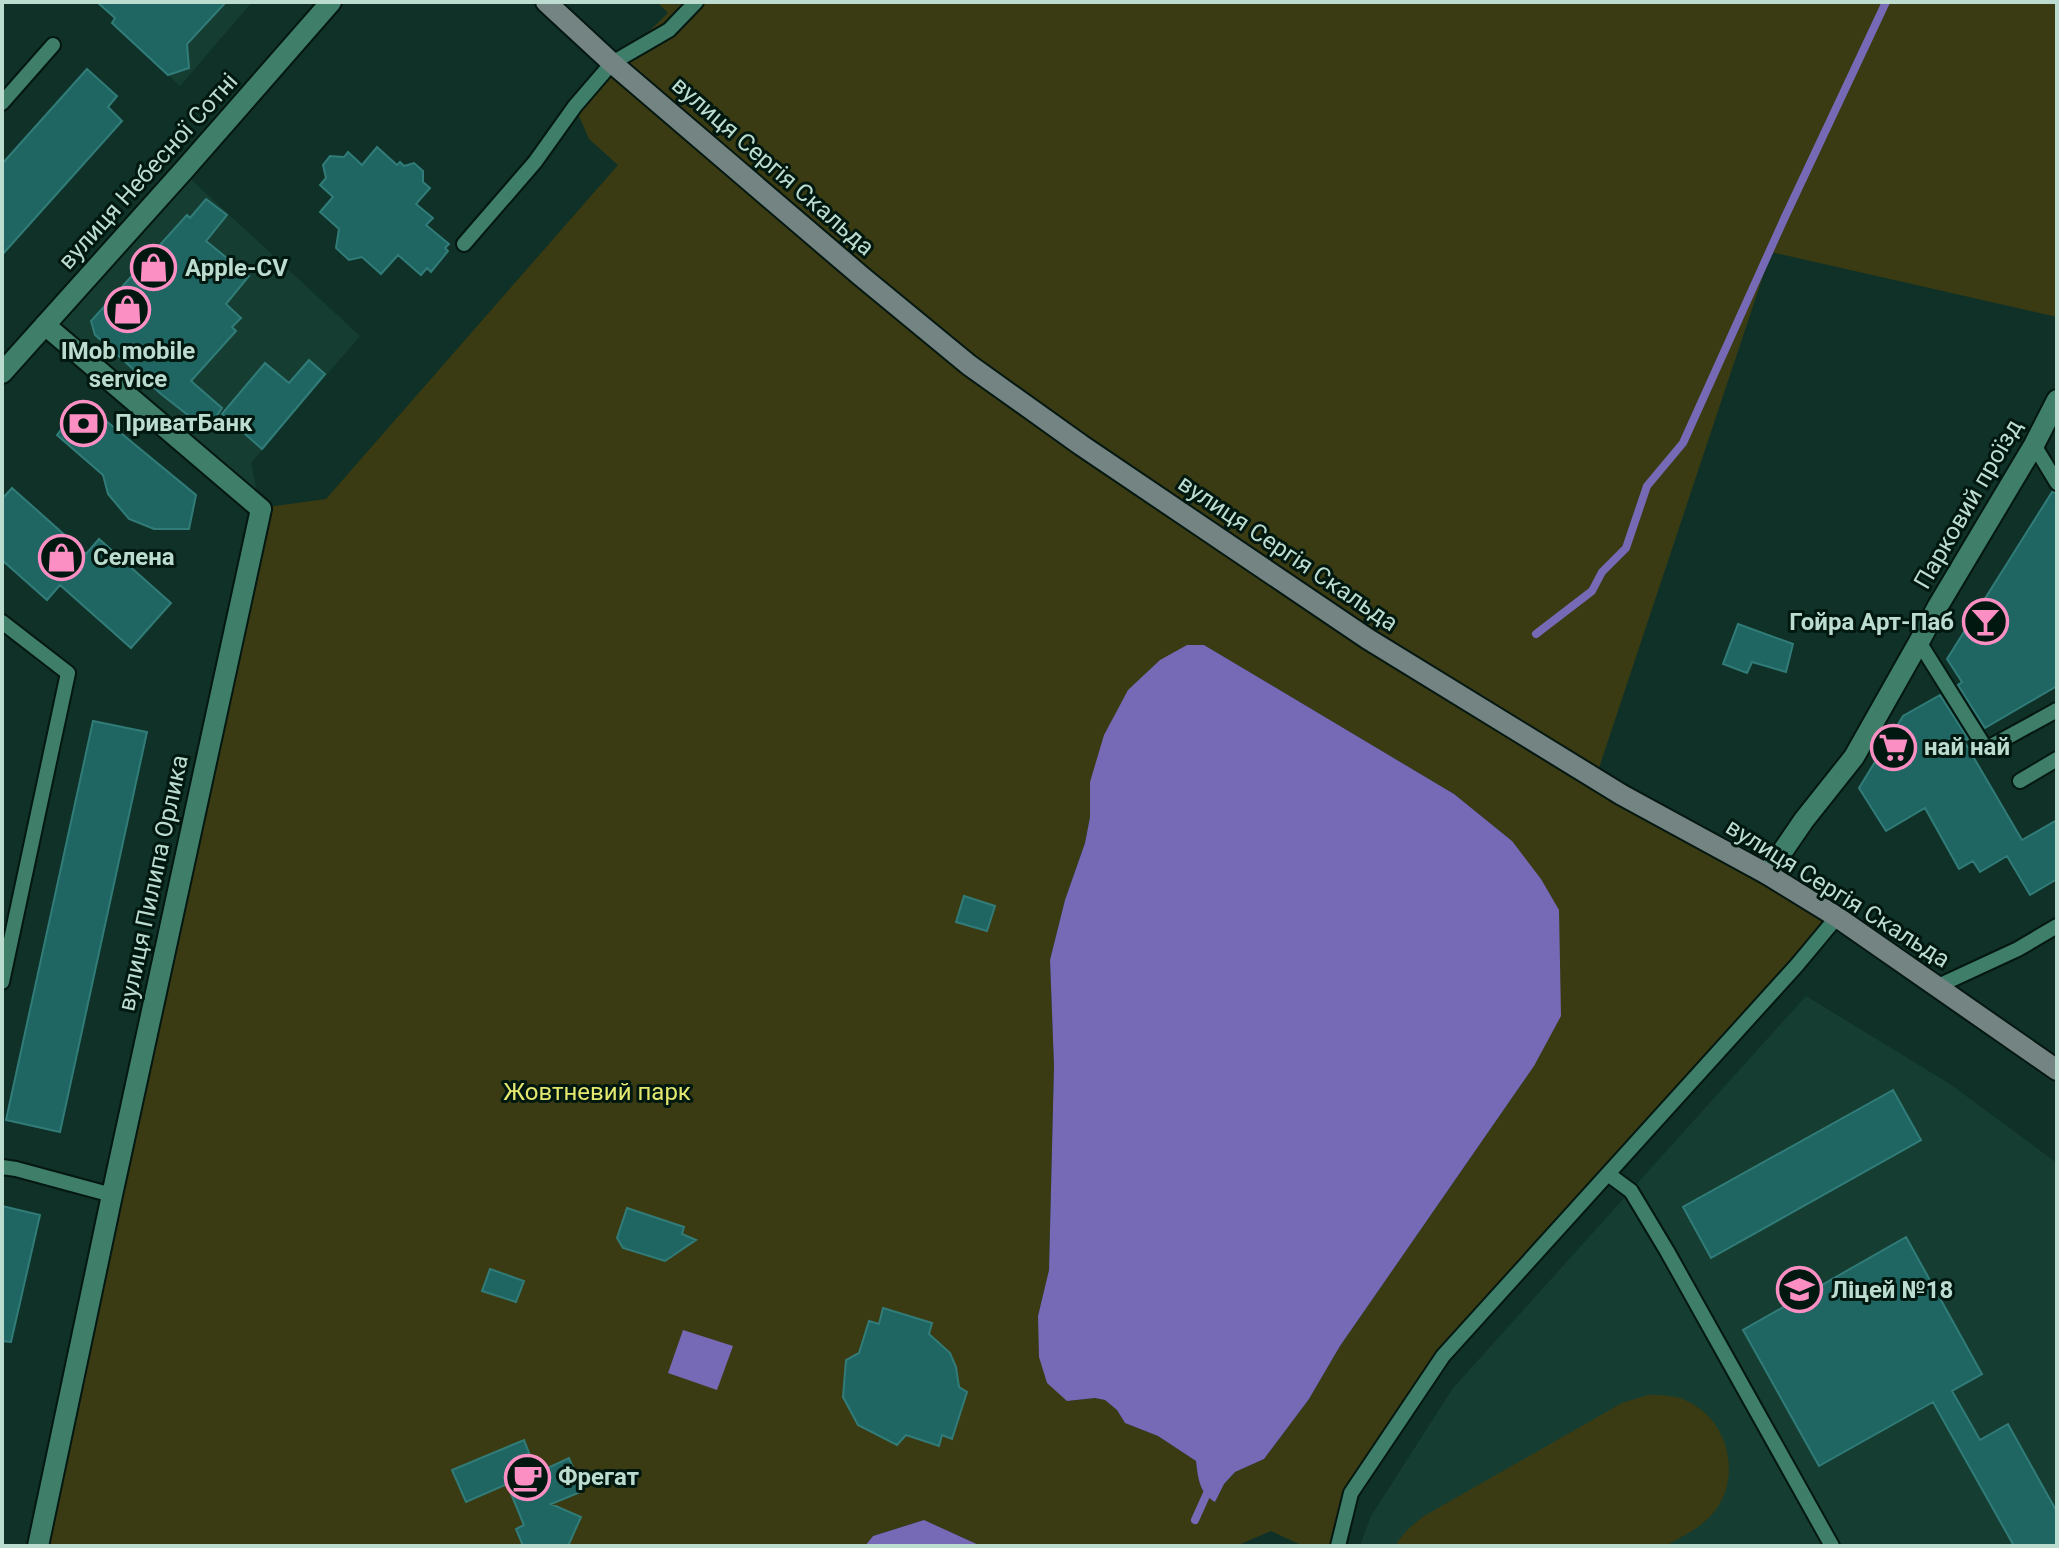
<svg xmlns="http://www.w3.org/2000/svg" width="2059" height="1548" font-family="Roboto,sans-serif">
	<rect width="100%" height="100%" fill="#0f3127"/>
	<!-- built -->
	<path fill="#153d31" d="M 97,2 L 252,2 L 180,86 L 112,23 L 115,17 Z
		M 182,171 L 360,336 L 251,463 L 260,508 L 43,325 Z
		M 1806,996 L 1950,1084 L 2057,1163 L 2057,1546 L 1360,1546 L 1371,1516 L 1453,1388 Z"/>
	<!-- green -->
	<path fill="#3a3b13" fill-rule="evenodd" d="M 657,2 L 677,2 L 675,6 L 679,2 L 2057,2 L 2057,317 L 1771,252 L 1595,780 L 1834,919 L 1442,1354 L 1349,1492 L 1335,1546 L 1303,1546 L 1271,1531 L 1236,1546 L 981,1546 L 924,1520 L 873,1536 L 865,1546 L 33,1546 L 260,508 L 326,499 L 618,165 L 589,139 L 576,109 L 613,66 L 668,13 ZM 1204,645 L 1454,794 L 1512,841 L 1534,1066 L 1340,1346 L 1309,1399 L 1264,1459 L 1235,1472 L 1224,1484 L 1215,1502 C 1199,1493 1198,1478 1196,1461 L 1158,1436 L 1125,1423 L 1117,1410 L 1105,1400 L 1095,1398 L 1067,1401 L 1038,1316 L 1049,1270 L 1054,1066 L 1050,960 L 1065,900 L 1085,843 L 1090,817 L 1090,782 Z
		M 1648,1395 C 1661,1395 1673,1395 1685,1400 C 1725,1417 1741,1468 1719,1505 C 1707,1525 1685,1535 1665,1546 L 1395,1546 C 1403,1533 1412,1525 1424,1516 L 1622,1403 Z"/>
	<!-- water -->
	<path fill="#7669b5" d="M 1187,645 L 1204,645 L 1454,794 L 1512,841 L 1541,879 L 1559,910 L 1561,1016 L 1534,1066 L 1340,1346 L 1309,1399 L 1264,1459 L 1235,1472 L 1224,1484 L 1215,1502 C 1199,1493 1198,1478 1196,1461 L 1158,1436 L 1125,1423 L 1117,1410 L 1105,1400 L 1095,1398 L 1067,1401 L 1047,1383 L 1039,1357 L 1038,1316 L 1049,1270 L 1054,1066 L 1050,960 L 1065,900 L 1085,843 L 1090,817 L 1090,782 L 1104,735 L 1128,690 L 1160,660 Z
		M 683,1330 L 733,1346 L 717,1390 L 668,1373 Z
		M 924,1520 L 981,1546 L 865,1546 L 873,1536 Z"/>
	<g fill="none" stroke-linecap="round" stroke-linejoin="round">
		<!-- stream -->
		<path stroke="#7669b5" stroke-width="8" d="M 1536,634 L 1592,591 L 1602,572 L 1626,548 L 1647,486 L 1683,443 L 1784,219 L 1886,2
			M 1195,1520 L 1209,1489"/>
	</g>
	<!-- building -->
	<path fill="#1f6663" stroke="#317c78" stroke-width="2" d="M 97,2 L 226,2 L 187,44 L 189,68 L 168,75 L 112,23 L 115,18 Z
		M 87,69 L 117,96 L 108,107 L 122,121 L 2,255 L 2,164 Z
		M 377,147 L 397,165 L 400,162 L 404,166 L 414,163 L 423,171 L 423,182 L 430,188 L 416,204 L 433,218 L 426,225 L 449,244 L 445,248 L 448,251 L 431,272 L 427,268 L 421,275 L 398,255 L 381,274 L 362,257 L 349,260 L 336,248 L 339,229 L 320,212 L 333,197 L 320,185 L 326,178 L 323,165 L 330,156 L 344,157 L 348,152 L 362,165 Z
		M 206,199 L 227,215 L 206,241 L 249,276 L 226,304 L 241,318 L 232,327 L 236,331 L 191,381 L 222,408 L 207,430 L 161,394 L 95,335 L 91,321 L 187,215 L 190,218 Z
		M 309,360 L 325,374 L 262,449 L 222,414 L 265,363 L 289,383 Z
		M 82,401 L 196,495 L 189,529 L 154,529 L 129,519 L 108,494 L 103,475 L 57,435 Z
		M 12,488 L 86,554 L 99,539 L 171,603 L 131,648 L 60,585 L 47,600 L 2,560 L 2,499 Z
		M 2052,492 L 2057,493 L 2057,686 L 1985,728 L 1958,685 L 1962,682 L 1947,659 Z
		M 1738,624 L 1793,644 L 1786,672 L 1752,662 L 1747,673 L 1723,664 Z
		M 1940,695 L 1968,739 L 1964,741 L 2022,840 L 2057,820 L 2057,879 L 2030,895 L 2007,856 L 1980,872 L 1973,861 L 1959,869 L 1925,808 L 1886,831 L 1859,788 L 1903,716 Z
		M 93,721 L 147,732 L 60,1132 L 6,1120 Z
		M 964,896 L 995,906 L 987,931 L 956,922 Z
		M 1893,1090 L 1921,1140 L 1711,1258 L 1683,1207 Z
		M 2,1206 L 40,1215 L 11,1342 L 2,1341 Z
		M 627,1208 L 684,1227 L 682,1234 L 696,1240 L 665,1261 L 623,1248 L 617,1238 Z
		M 1906,1237 L 1982,1374 L 1952,1391 L 1980,1440 L 2008,1424 L 2057,1512 L 2057,1546 L 2014,1546 L 1933,1402 L 1819,1466 L 1743,1330 Z
		M 490,1269 L 524,1281 L 516,1302 L 482,1291 Z
		M 883,1308 L 932,1323 L 929,1334 L 950,1353 L 956,1367 L 959,1387 L 967,1392 L 952,1439 L 942,1435 L 939,1446 L 906,1435 L 897,1445 L 858,1425 L 843,1397 L 846,1360 L 859,1353 L 869,1321 L 879,1324 Z
		M 524,1440 L 537,1473 L 569,1458 L 583,1491 L 551,1504 L 581,1517 L 568,1546 L 523,1546 L 516,1529 L 524,1525 L 507,1484 L 466,1502 L 452,1470 Z"/>
	<g fill="none" stroke-linecap="round" stroke-linejoin="round">
		<defs>
			<path id="service" d="M 2,103 L 53,45
				M 464,244 L 535,162 L 575,106 L 612,63 L 669,30 L 696,2
				M 2034,445 L 2057,483
				M 2,622 L 68,673 L 2,982
				M 1919,642 L 1986,749 L 2057,710
				M 2020,781 L 2057,759
				M 1938,986 L 2018,949 L 2057,926
				M 2,1167 L 16,1169 L 112,1195
				M 1608,1174 L 1631,1191 L 1667,1251 L 1832,1546
				M 1338,1546 L 1351,1493 L 1443,1356 L 1797,965 L 1837,917"/>
			<path id="minor" d="M 1767,874 L 1804,820 L 1854,757 L 1919,642 L 1938,606 L 2034,445 L 2057,400
				M 38,1546 L 112,1195 L 261,509 L 45,325"/>
			<path id="tertiary" d="M 2,373 L 184,170 L 331,2"/>
			<path id="secondary" d="M 546,2 L 612,63 L 861,276 L 969,365 L 1081,445 L 1368,639 L 1622,795 L 1767,874 L 1837,917 L 2057,1070"/>
		</defs>
		<!-- service casing -->
		<use href="#service" stroke="#041711" stroke-width="18"/>
		<!-- minor casing -->
		<use href="#minor" stroke="#041711" stroke-width="24"/>
		<!-- tertiary casing -->
		<use href="#tertiary" stroke="#041711" stroke-width="24"/>
		<!-- secondary casing -->
		<use href="#secondary" stroke="#041711" stroke-width="24"/>
		<!-- service -->
		<use href="#service" stroke="#3f7f6a" stroke-width="14"/>
		<!-- minor -->
		<use href="#minor" stroke="#3f7f6a" stroke-width="20"/>
		<!-- tertiary -->
		<use href="#tertiary" stroke="#3f7f6a" stroke-width="20"/>
		<!-- secondary -->
		<use href="#secondary" stroke="#748483" stroke-width="20"/>
	</g>
	<!-- icons -->
	<defs>
		<symbol id="shop-ring" viewBox="-11 -11 22 22"><circle r="9.5" fill="#001810" stroke="#fb8fc3" stroke-width="1.5"/><path d="M-5-2.5h2.3a2.7 3.5 0 0 1 5.4 0H5L5.5 6h-11ZM-1.5-2.5h3a1.5 2.3 0 0 0-3 0Z" fill="#fb8fc3"/></symbol>
		<symbol id="bank-ring" viewBox="-11 -11 22 22"><circle r="9.5" fill="#001810" stroke="#fb8fc3" stroke-width="1.5"/><path d="M-6-4H6V4H-6ZM0-2.3a2.3 2.3 0 1 0 0 4.6a2.3 2.3 0 1 0 0-4.6Z" fill="#fb8fc3"/></symbol>
		<symbol id="bar-ring" viewBox="-11 -11 22 22"><circle r="9.5" fill="#001810" stroke="#fb8fc3" stroke-width="1.5"/><path d="M-6-5H6L.8 .8V4.5H3.5V6h-7V4.5H-.8V.8Z" fill="#fb8fc3"/></symbol>
		<symbol id="supermarket-ring" viewBox="-11 -11 22 22"><circle r="9.5" fill="#001810" stroke="#fb8fc3" stroke-width="1.5"/><path d="M-6-5.5h2.5l.6 2H6L4.5 2H-2.5L-4.4-4H-6ZM-1.5 3.2a1.3 1.3 0 1 0 .1 0ZM3 3.2a1.3 1.3 0 1 0 .1 0Z" fill="#fb8fc3"/></symbol>
		<symbol id="school-ring" viewBox="-11 -11 22 22"><circle r="9.5" fill="#001810" stroke="#fb8fc3" stroke-width="1.5"/><path d="M0-5L7-2L0 1L-7-2ZM-4 1L0 2.5L4 1V4Q0 6-4 4Z" fill="#fb8fc3"/></symbol>
		<symbol id="cafe-ring" viewBox="-11 -11 22 22"><circle r="9.5" fill="#001810" stroke="#fb8fc3" stroke-width="1.5"/><path d="M-5.5-4.5H6V0H3Q3 3.5 0 3.5H-2.5Q-5.5 3.5-5.5 0ZM3-3.2v2h1.7v-2ZM-6 4.5H4V6H-6Z" fill="#fb8fc3"/></symbol>
	</defs>
	<g fill-rule="evenodd">
		<use href="#shop-ring" x="128" y="242" width="51" height="51"/>
		<use href="#shop-ring" x="102" y="284" width="51" height="51"/>
		<use href="#bank-ring" x="58" y="398" width="51" height="51"/>
		<use href="#shop-ring" x="36" y="532" width="51" height="51"/>
		<use href="#bar-ring" x="1960" y="596" width="51" height="51"/>
		<use href="#supermarket-ring" x="1868" y="722" width="51" height="51"/>
		<use href="#school-ring" x="1774" y="1264" width="51" height="51"/>
		<use href="#cafe-ring" x="502" y="1452" width="51" height="51"/>
	</g>
	<g text-anchor="middle" dominant-baseline="central" stroke-width="6" stroke-linejoin="round" paint-order="stroke">
		<!-- street labels -->
		<g font-size="24" fill="#bcdcd0" stroke="#001810">
			<text transform="translate(773 166) rotate(41)">вулиця Сергія Скальда</text>
			<text transform="translate(148 171) rotate(-48)">вулиця Небесної Сотні</text>
			<text transform="translate(1968 504) rotate(-60)">Парковий проїзд</text>
			<text transform="translate(1288 553) rotate(34)">вулиця Сергія Скальда</text>
			<text transform="translate(153 883) rotate(-78)">вулиця Пилипа Орлика</text>
			<text transform="translate(1838 893) rotate(32)">вулиця Сергія Скальда</text>
		</g>
		<!-- poi labels -->
		<g font-size="24" font-weight="bold" fill="#bcdcd0" stroke="#001810" text-anchor="start">
			<text x="185" y="268">Apple-CV</text>
			<text x="128" y="351" text-anchor="middle">IMob mobile<tspan x="128" dy="28">service</tspan></text>
			<text x="115" y="423">ПриватБанк</text>
			<text x="93" y="557">Селена</text>
			<text x="1954" y="622" text-anchor="end">Гойра Арт-Паб</text>
			<text x="1924" y="747">най най</text>
			<text x="1831" y="1290">Ліцей №18</text>
			<text x="558" y="1477">Фрегат</text>
		</g>
		<!-- park labels -->
		<g font-size="24" fill="#e4e86e" stroke="#001810">
			<text x="597" y="1092">Жовтневий парк</text>
		</g>
	</g>
	<!-- border -->
	<rect width="2059" height="1548" fill="none" stroke="#bcdcd0" stroke-width="8"/>
</svg>
